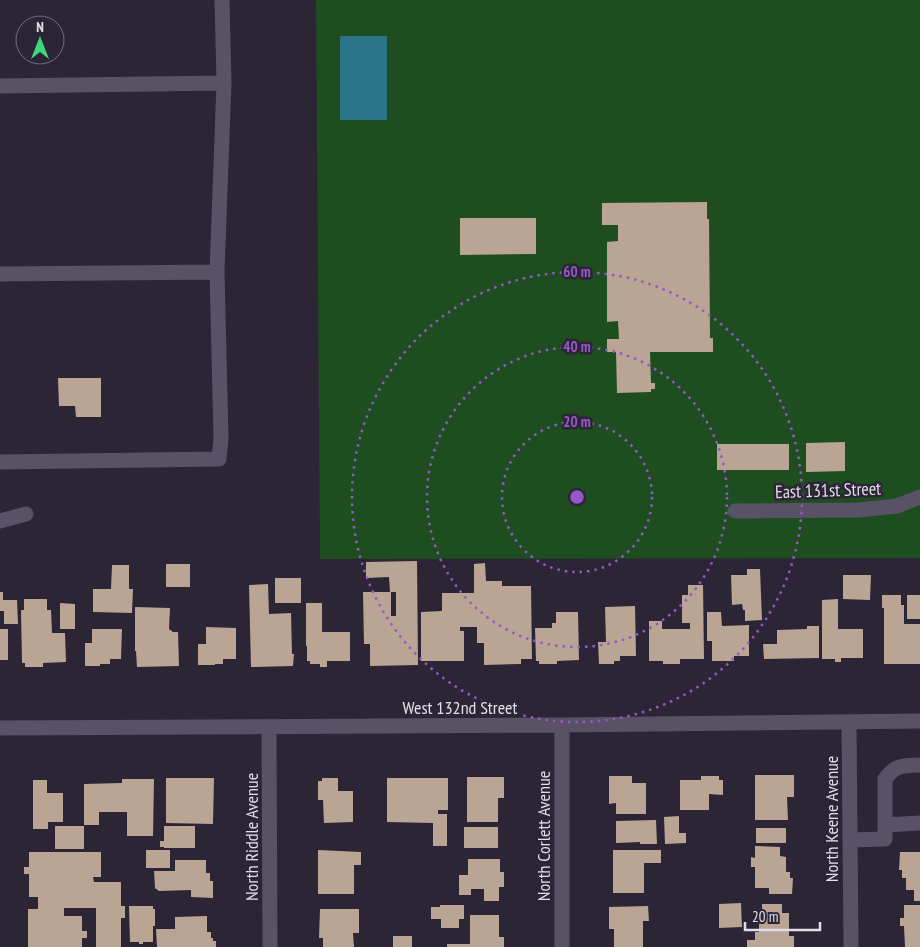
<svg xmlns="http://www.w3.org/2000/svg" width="920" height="947" font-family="'PT Sans Narrow',sans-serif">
	<rect width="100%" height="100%" fill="#2c2536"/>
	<!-- green -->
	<path fill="#1e4e1f" d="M 316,0 L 920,0 L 920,558 L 320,559 Z"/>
	<!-- water -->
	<path fill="#2a7487" d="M 340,36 L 387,36 L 387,120 L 340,120 Z"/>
	<!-- building -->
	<path fill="#baa595" d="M 707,202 L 707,219 L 709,219 L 710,338 L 713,338 L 713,352 L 650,352 L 651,383 L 655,383 L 655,389 L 651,389 L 651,392 L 617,393 L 616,352 L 607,352 L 607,339 L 619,339 L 618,321 L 607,322 L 607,242 L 618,241 L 618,225 L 602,225 L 602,203 Z
		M 460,218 L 536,218 L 536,254 L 460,255 Z
		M 58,378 L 101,378 L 101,417 L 76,417 L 75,406 L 59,406 Z
		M 845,442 L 845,471 L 806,472 L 806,443 Z
		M 717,444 L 789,444 L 789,470 L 717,470 Z
		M 417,561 L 418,665 L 370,666 L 370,644 L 364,644 L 363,592 L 391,592 L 391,616 L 396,616 L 396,592 L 390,592 L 389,577 L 366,578 L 366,562 Z
		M 485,563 L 486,581 L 502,581 L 502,586 L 531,586 L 532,659 L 521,659 L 521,664 L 484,665 L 484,643 L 477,643 L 477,627 L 460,627 L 460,631 L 464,631 L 464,661 L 421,661 L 421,612 L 442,611 L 442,593 L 474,593 L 474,564 Z
		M 166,564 L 190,564 L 190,587 L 166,587 Z
		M 112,565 L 129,565 L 129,589 L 133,589 L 132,613 L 93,612 L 93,589 L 111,589 Z
		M 747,569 L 760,569 L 762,620 L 745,621 L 745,610 L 743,610 L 742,604 L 732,605 L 731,575 L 747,575 Z
		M 843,575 L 871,575 L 870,600 L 843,599 Z
		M 275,578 L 301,578 L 301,603 L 275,603 Z
		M 268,584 L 269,614 L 291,613 L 292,654 L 294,654 L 293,666 L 251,667 L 249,585 Z
		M 688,585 L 703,585 L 704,659 L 680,659 L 680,664 L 663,664 L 663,661 L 649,661 L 649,621 L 662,621 L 662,629 L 690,629 L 690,623 L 682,623 L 682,595 L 688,595 Z
		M 0,592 L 3,592 L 3,600 L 17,600 L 18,624 L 4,624 L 4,611 L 0,611 Z
		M 882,595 L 901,595 L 901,605 L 904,605 L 904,624 L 920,624 L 920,664 L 884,664 L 884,608 L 882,608 Z
		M 907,595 L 920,595 L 920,619 L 907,619 Z
		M 24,599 L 47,599 L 47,610 L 51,610 L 52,633 L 65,633 L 66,662 L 43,663 L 43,667 L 25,667 L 25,663 L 22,663 L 21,610 L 24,610 Z
		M 838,599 L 838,629 L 863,629 L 863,658 L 841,658 L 841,662 L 835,662 L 835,659 L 822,659 L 822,600 Z
		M 60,603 L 75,604 L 75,629 L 60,629 Z
		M 306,603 L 322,603 L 322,632 L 350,632 L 350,661 L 327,661 L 327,667 L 320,667 L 320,664 L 310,664 L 310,661 L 307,661 L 307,646 L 306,646 Z
		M 635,606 L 636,656 L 620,656 L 620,661 L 614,661 L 614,664 L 599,664 L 598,642 L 606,642 L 605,607 Z
		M 135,607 L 170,608 L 169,629 L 173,632 L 178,632 L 179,666 L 137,667 L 136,651 L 135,651 Z
		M 556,612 L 578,612 L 579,660 L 557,661 L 557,664 L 539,664 L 539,661 L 536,661 L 535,628 L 552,628 L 552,623 L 556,623 Z
		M 707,612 L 721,612 L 722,626 L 749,625 L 749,656 L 734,656 L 734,661 L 712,661 L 712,641 L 707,641 Z
		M 807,626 L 819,626 L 819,658 L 764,659 L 763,644 L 777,644 L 777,630 L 807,629 Z
		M 206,627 L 236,628 L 236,659 L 223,659 L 223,664 L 215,664 L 215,665 L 198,665 L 198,644 L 206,644 Z
		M 0,629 L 8,629 L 8,660 L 0,660 Z
		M 92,629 L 122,629 L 121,659 L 110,659 L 110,664 L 100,664 L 100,666 L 85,666 L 85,643 L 92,643 Z
		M 755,775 L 794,775 L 794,797 L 787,797 L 788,820 L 755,820 Z
		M 609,776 L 632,776 L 632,783 L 646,783 L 646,814 L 616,814 L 616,803 L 609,804 Z
		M 701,776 L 719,776 L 719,780 L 723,780 L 723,795 L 709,794 L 709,810 L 680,810 L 680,780 L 701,780 Z
		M 467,777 L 504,777 L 504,798 L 498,798 L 498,822 L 467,822 Z
		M 166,778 L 214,778 L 213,824 L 166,823 Z
		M 322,778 L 338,778 L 338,791 L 353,791 L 353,822 L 324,823 L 323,800 L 318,800 L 318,781 L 322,781 Z
		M 387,778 L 448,778 L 448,810 L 438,810 L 438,814 L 447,814 L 447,846 L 433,846 L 433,823 L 387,822 Z
		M 122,779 L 154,779 L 153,836 L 127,836 L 127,812 L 99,812 L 99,825 L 84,825 L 84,784 L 122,783 Z
		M 33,780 L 47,780 L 47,793 L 63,793 L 63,822 L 48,822 L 48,829 L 33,829 Z
		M 679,816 L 679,833 L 686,833 L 686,843 L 665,844 L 664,817 Z
		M 656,820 L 657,844 L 640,844 L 640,842 L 616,843 L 616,821 Z
		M 55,826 L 84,826 L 84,849 L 55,849 Z
		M 164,826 L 195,826 L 195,848 L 164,848 L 164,847 L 160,847 L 160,841 L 164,841 Z
		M 464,827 L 498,827 L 498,848 L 464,848 Z
		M 756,828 L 786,828 L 786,843 L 756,843 Z
		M 755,846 L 780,847 L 780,856 L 786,857 L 786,872 L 790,872 L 790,878 L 793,878 L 792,894 L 769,894 L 769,888 L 755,888 L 755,867 L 751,867 L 751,857 L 755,858 Z
		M 146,850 L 170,850 L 170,868 L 146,868 Z
		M 318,850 L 361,852 L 361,865 L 354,865 L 354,894 L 318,894 Z
		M 613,850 L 661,850 L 661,863 L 644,863 L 644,893 L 613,893 Z
		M 29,852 L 101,852 L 101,877 L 93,877 L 94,882 L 121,882 L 121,906 L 125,906 L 125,918 L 121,918 L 121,947 L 96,947 L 96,908 L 64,908 L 64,916 L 82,916 L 82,931 L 87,931 L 87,938 L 82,938 L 82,947 L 28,947 L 28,909 L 38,909 L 38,897 L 29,897 L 29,874 L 24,874 L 24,867 L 29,867 Z
		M 900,852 L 920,852 L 920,901 L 914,901 L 914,890 L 906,890 L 906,878 L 902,878 L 902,870 L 899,870 Z
		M 468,859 L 500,859 L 500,872 L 504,872 L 504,887 L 499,887 L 499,901 L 484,901 L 484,889 L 471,889 L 471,895 L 459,895 L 459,875 L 468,875 Z
		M 175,860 L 206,860 L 206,873 L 210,873 L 210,881 L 213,881 L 213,898 L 191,897 L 191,890 L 159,891 L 155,888 L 154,871 L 175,871 Z
		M 741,903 L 742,927 L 719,928 L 719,904 Z
		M 762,904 L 782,904 L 782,913 L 789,913 L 789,936 L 794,936 L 794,947 L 747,947 L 747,940 L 755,940 L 755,932 L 759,932 L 759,914 L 762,914 Z
		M 440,905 L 464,905 L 464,919 L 459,919 L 459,928 L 441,928 L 441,919 L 431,919 L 431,907 L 440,907 Z
		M 904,905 L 920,905 L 920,947 L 905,947 L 904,926 L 900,926 L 900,918 L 904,918 Z
		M 129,906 L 153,906 L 153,909 L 155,909 L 155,926 L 153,926 L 153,942 L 143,942 L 143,944 L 139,944 L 139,942 L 130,942 Z
		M 648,906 L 649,921 L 643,921 L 643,947 L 614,947 L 614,929 L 609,929 L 609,907 Z
		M 320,909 L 359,909 L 359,933 L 353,933 L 354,947 L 323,947 L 323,938 L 319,938 Z
		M 470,915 L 499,915 L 499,937 L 504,937 L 504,947 L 447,947 L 447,944 L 470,944 Z
		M 207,916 L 207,932 L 211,932 L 211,938 L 213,938 L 213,941 L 216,941 L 216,947 L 157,947 L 156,929 L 175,929 L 175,917 Z
		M 393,936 L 412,936 L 412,947 L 393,947 Z"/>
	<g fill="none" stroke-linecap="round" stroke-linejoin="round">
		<!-- lane -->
		<path stroke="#595165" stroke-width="15" d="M 885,825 L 920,823
			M 850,840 L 885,839 L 885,779 C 896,764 903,766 920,765"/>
		<!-- street -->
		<path stroke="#595165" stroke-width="15" d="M 0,86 L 224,83
			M 217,272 L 224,83 L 222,0
			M 0,274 L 217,272 L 221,438 L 219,459 L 0,462
			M 735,511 L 858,510 L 897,506 L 920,497
			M 0,521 L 26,514
			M 849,722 L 851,947
			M 562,725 L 562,947
			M 269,727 L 270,947
			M 0,728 L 562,725 L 920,721"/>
	</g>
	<!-- distance rings -->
	<g fill="none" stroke="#9458ca" stroke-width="2.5" stroke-dasharray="2.5 5">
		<circle cx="577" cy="497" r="75"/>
		<circle cx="577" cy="497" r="150"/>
		<circle cx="577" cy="497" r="225"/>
	</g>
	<g text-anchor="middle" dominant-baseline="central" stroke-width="5" stroke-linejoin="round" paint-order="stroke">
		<!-- street labels -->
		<g font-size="18" fill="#e1dde9" stroke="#2c2536">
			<text transform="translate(828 490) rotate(-2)">East 131st Street</text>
			<text x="460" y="707">West 132nd Street</text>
			<text transform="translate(831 819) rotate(-90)">North Keene Avenue</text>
			<text transform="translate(543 836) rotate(-90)">North Corlett Avenue</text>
			<text transform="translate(251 837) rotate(-90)">North Riddle Avenue</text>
		</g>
	</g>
	<circle cx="577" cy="497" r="8" fill="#9458ca" stroke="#2c2536" stroke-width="2.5"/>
	<g font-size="15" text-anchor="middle" font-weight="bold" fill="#9458ca" stroke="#2c2536" stroke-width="5" stroke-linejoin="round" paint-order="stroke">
		<text x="577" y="277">60 m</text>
		<text x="577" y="352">40 m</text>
		<text x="577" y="427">20 m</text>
	</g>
	<!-- north arrow -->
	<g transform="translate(40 40)"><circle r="24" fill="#2c2536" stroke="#746f7e"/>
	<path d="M0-4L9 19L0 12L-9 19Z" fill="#3ed77d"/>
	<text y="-8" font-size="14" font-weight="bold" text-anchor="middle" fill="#e1dde9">N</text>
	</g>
	<!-- scale -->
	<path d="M745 922v8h75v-8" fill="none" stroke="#e1dde9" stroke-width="2.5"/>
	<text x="752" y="922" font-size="15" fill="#e1dde9" stroke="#2c2536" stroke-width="4" paint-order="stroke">20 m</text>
</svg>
